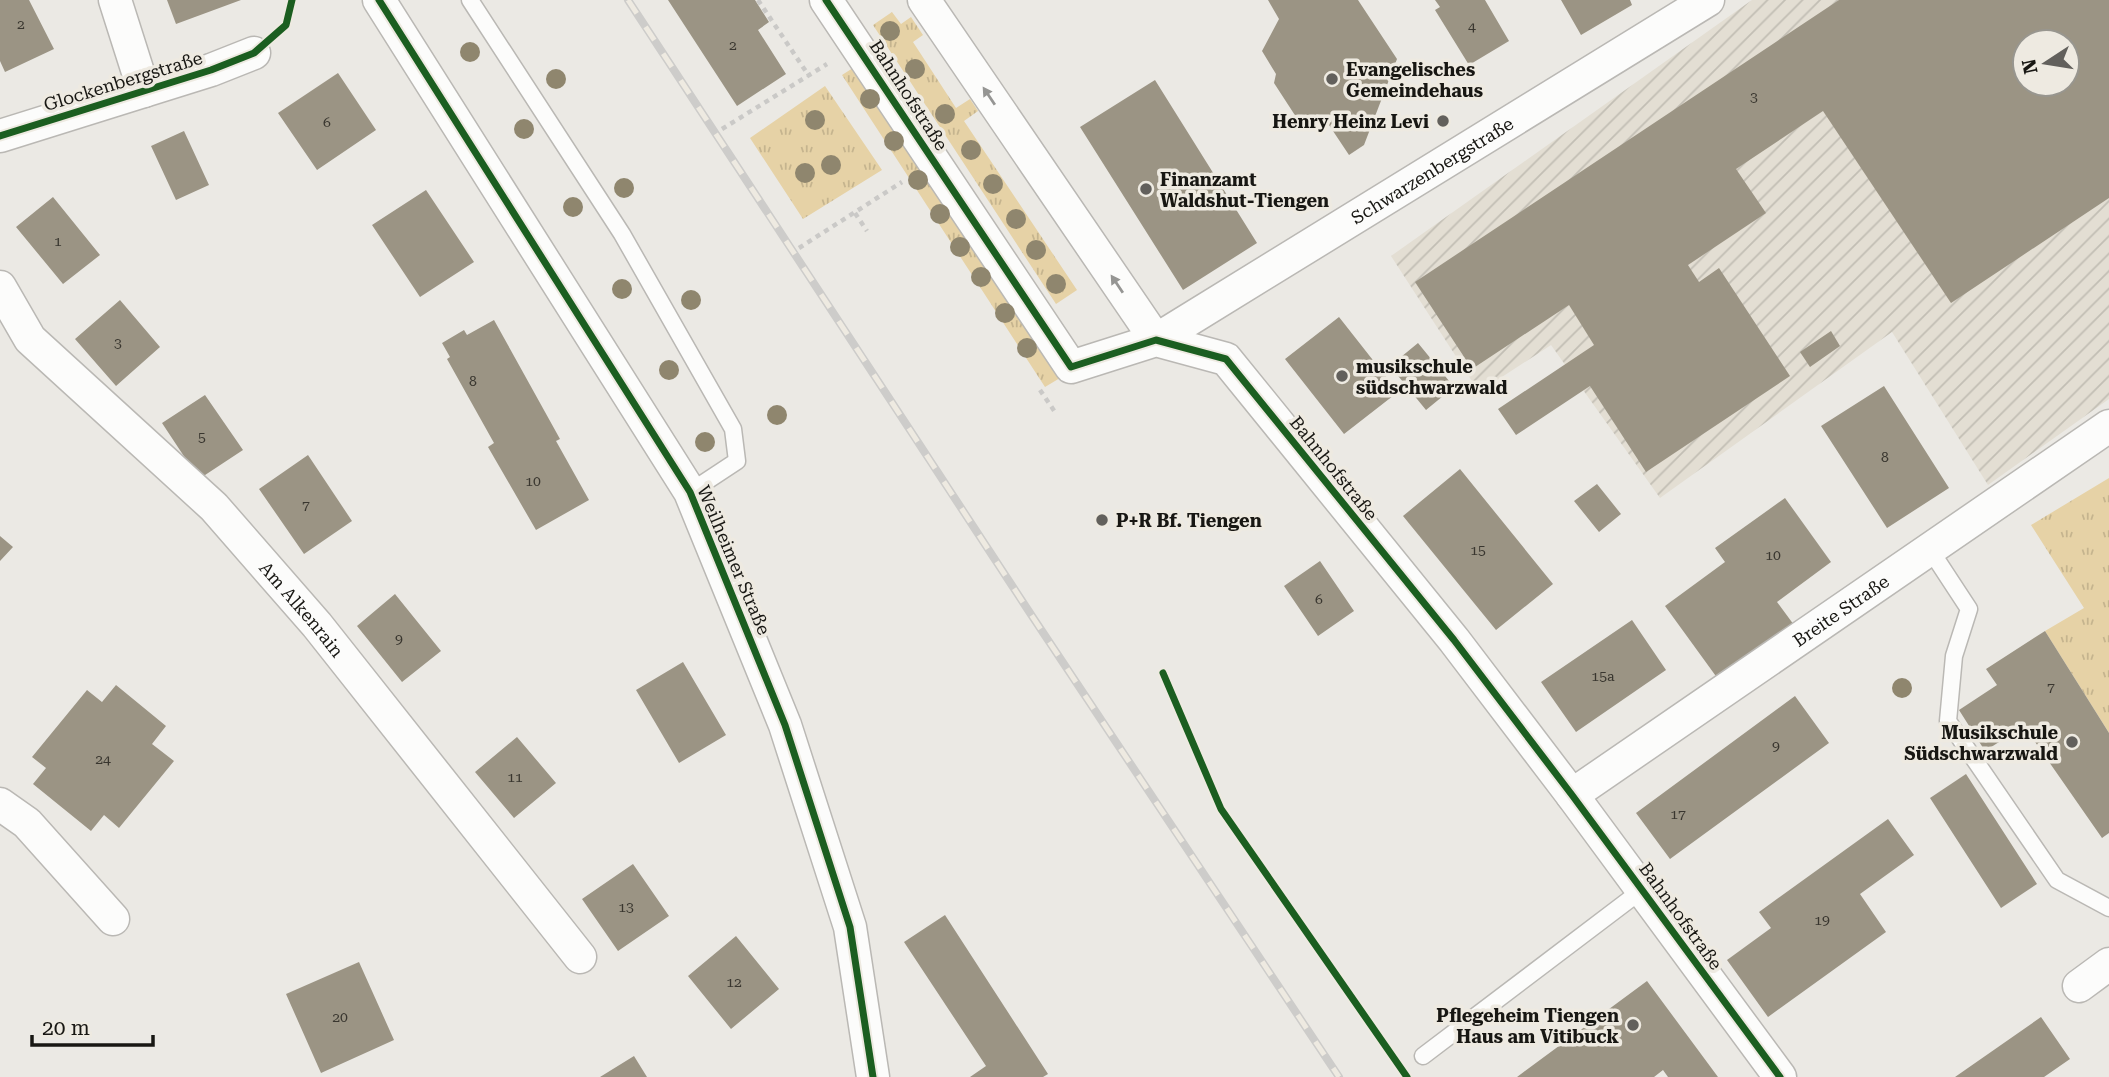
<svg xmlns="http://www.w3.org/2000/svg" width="2109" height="1077" font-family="'Roboto Serif',serif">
	<defs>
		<pattern id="industrial-furrows" width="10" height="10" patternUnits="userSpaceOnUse" patternTransform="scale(1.75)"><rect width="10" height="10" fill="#e3ded3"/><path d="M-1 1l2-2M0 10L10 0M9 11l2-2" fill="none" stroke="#c2beb4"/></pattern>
		<pattern id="grass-tufts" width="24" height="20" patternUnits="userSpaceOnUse" patternTransform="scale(1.75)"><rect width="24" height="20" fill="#e6d2a6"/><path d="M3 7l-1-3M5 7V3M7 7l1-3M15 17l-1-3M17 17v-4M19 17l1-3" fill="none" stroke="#c5b48e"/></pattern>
	</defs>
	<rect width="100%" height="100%" fill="#ebe9e4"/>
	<!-- industrial -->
	<path fill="url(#industrial-furrows)" fill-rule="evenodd" d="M 1752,0 L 2109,0 L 2109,399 L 1988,485 L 1892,332 L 1660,498 L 1551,345 L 1479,392 L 1391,256 ZM 2025,42 L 2067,42 L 2067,84 L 2025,84 Z"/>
	<!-- grass -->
	<path fill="url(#grass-tufts)" d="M 892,12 L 901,24 L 911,17 L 923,35 L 913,42 L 956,108 L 970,99 L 978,111 L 964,121 L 1077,290 L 1056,304 L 873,25 Z
		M 856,66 L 1060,378 L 1045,387 L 842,75 Z
		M 825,86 L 882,170 L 803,219 L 750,138 Z
		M 2109,478 L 2109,733 L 2045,631 L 2084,608 L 2031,525 Z"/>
	<!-- building -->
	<path fill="#9b9484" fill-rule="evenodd" d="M 0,0 L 29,0 L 54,49 L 5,72 L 0,61 Z
		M 167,0 L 241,0 L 176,24 Z
		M 668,0 L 755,0 L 769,22 L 758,30 L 786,74 L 737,106 Z
		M 1268,0 L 1358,0 L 1397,59 L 1364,145 L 1349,155 L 1329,125 L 1300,123 L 1274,83 L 1276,74 L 1262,51 L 1279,19 Z
		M 1435,0 L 1485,0 L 1509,41 L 1469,65 L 1435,10 L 1440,7 Z
		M 1561,0 L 1630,0 L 1632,5 L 1581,35 Z
		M 1839,0 L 2109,0 L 2109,198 L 1951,303 L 1823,111 L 1736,169 L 1766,213 L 1688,265 L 1699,282 L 1719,268 L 1790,376 L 1646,472 L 1590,386 L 1516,435 L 1498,409 L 1594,345 L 1569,305 L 1472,369 L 1415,282 ZM 2025,42 L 2067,42 L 2067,84 L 2025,84 Z
		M 338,73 L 376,130 L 317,170 L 278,113 Z
		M 1155,80 L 1257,243 L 1183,290 L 1080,127 Z
		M 184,131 L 209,185 L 176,200 L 151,146 Z
		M 426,190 L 474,262 L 420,297 L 372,225 Z
		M 53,197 L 100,255 L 63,284 L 16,227 Z
		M 120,300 L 160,347 L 116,386 L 75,339 Z
		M 1339,317 L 1398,392 L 1344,434 L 1285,359 Z
		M 494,320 L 560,439 L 556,441 L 589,500 L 536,530 L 488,447 L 494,443 L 447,359 L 450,357 L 442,343 L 464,330 L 467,335 Z
		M 1831,331 L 1840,346 L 1810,367 L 1800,352 Z
		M 1418,343 L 1454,387 L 1426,410 L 1390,366 Z
		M 1884,386 L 1949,488 L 1887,528 L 1821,426 Z
		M 205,395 L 243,450 L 199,479 L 162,423 Z
		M 308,455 L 352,521 L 304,554 L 259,489 Z
		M 1460,469 L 1553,584 L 1496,630 L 1403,516 Z
		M 1597,484 L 1621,514 L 1599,532 L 1574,501 Z
		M 1785,498 L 1831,562 L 1777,602 L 1794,625 L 1718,679 L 1665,606 L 1725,562 L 1715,548 Z
		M 0,536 L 13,547 L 0,561 Z
		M 1320,561 L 1354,611 L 1318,636 L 1284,586 Z
		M 395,594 L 441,651 L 402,682 L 357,626 Z
		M 1632,620 L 1666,670 L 1576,732 L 1541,682 Z
		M 2045,631 L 2109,733 L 2109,833 L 2102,838 L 2024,726 L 1985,751 L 1959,710 L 1997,685 L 1986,669 Z
		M 683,662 L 726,735 L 679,763 L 636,690 Z
		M 116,685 L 166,726 L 152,744 L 174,761 L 119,828 L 104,815 L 91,831 L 33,784 L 46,768 L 32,757 L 87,690 L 102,702 Z
		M 1795,696 L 1829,743 L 1670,859 L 1636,813 Z
		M 517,737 L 556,783 L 514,818 L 475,772 Z
		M 1966,774 L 2037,884 L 2001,908 L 1930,798 Z
		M 1888,819 L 1914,855 L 1860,894 L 1886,932 L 1768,1017 L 1727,960 L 1771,928 L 1759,912 Z
		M 633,864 L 669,916 L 618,951 L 582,899 Z
		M 945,915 L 1048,1074 L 1043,1077 L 970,1077 L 986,1066 L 904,942 Z
		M 736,936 L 779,989 L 731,1029 L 688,976 Z
		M 359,962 L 394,1040 L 321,1073 L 286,994 Z
		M 1647,981 L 1718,1077 L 1668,1077 L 1663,1070 L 1654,1077 L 1517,1077 Z
		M 2041,1017 L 2070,1059 L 2044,1077 L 1955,1077 Z
		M 634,1056 L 647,1077 L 600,1077 Z"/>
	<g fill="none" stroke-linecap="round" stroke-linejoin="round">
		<defs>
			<path id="service" d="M 470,0 L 622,234 L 733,429 L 737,461 L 690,492
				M 1929,548 L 1969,609 L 1954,656 L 1948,721 L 2057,880 L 2109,908
				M 1423,1056 L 1642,890"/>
			<g id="minor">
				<path d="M 115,0 L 144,91"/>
				<path d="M 379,0 L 690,492 L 785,725 L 850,927 L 873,1077"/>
				<path d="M 826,0 L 1071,367 L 1156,340 L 1226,359 L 1454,640 L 1572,795 L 1780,1077"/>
				<path d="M 924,0 L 1156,340"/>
				<path d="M 0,136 L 211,70 L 254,53"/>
				<path id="s1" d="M 0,287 L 30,339 L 214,507 L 317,625 L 580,957"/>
				<path id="s2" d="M 1156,340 L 1708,0"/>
				<path id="s3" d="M 1572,795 L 2109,426"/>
				<path d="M 0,804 L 27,823 L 113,919"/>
				<path d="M 2079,986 L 2109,964"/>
			</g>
		</defs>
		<!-- service casing -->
		<use href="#service" stroke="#bab8b4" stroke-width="19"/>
		<!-- minor casing -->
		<use href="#minor" stroke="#bab8b4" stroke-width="35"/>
		<!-- path -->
		<path stroke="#cac9c7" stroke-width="4.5" stroke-dasharray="5 5" stroke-linecap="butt" d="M 758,0 L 809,76
			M 722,129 L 827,64
			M 855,213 L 867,231
			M 799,248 L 902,182
			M 1040,390 L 1055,412"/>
		<!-- service -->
		<use href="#service" stroke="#fcfcfb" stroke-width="16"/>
		<!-- minor -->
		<use href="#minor" stroke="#fcfcfb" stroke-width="32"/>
		<defs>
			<path id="rail" d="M 628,0 L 1032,616 L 1339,1077"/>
		</defs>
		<!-- rail casing -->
		<use href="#rail" stroke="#cdccca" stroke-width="8"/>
		<!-- rail -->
		<use href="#rail" stroke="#eeeae1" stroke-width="5" stroke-dasharray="16" stroke-linecap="butt"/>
		<defs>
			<path id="cycleway" d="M 379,0 L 690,492 L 785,725 L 850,927 L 873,1077
				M 826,0 L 1071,367 L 1156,340 L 1226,359 L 1454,640 L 1572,795 L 1780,1077
				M 0,136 L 211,70 L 254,53 L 286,25 L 292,0
				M 1163,673 L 1221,809 L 1407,1077"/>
		</defs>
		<!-- cycleway casing -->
		<use href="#cycleway" stroke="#eeeae1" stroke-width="11"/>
		<!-- cycleway -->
		<use href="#cycleway" stroke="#1b5e20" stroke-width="7"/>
	</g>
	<!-- trees -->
	<g fill="#8f866e">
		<circle cx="890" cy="31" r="10"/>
		<circle cx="470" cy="52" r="10"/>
		<circle cx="915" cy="69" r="10"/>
		<circle cx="556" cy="79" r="10"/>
		<circle cx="870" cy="99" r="10"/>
		<circle cx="945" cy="114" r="10"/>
		<circle cx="815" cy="120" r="10"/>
		<circle cx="524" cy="129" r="10"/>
		<circle cx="894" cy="141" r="10"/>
		<circle cx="971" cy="150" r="10"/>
		<circle cx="831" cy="165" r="10"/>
		<circle cx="805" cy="173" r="10"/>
		<circle cx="918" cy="180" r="10"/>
		<circle cx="993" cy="184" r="10"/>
		<circle cx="624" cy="188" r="10"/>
		<circle cx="573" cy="207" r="10"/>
		<circle cx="940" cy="214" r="10"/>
		<circle cx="1016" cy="219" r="10"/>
		<circle cx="960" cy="247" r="10"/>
		<circle cx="1036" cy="250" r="10"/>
		<circle cx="981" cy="277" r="10"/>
		<circle cx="1056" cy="284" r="10"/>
		<circle cx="622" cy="289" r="10"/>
		<circle cx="691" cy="300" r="10"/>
		<circle cx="1005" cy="313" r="10"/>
		<circle cx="1027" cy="348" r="10"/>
		<circle cx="669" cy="370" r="10"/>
		<circle cx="777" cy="415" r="10"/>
		<circle cx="705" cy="442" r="10"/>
		<circle cx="1902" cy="688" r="10"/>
	</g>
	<!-- one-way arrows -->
	<defs><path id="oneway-solid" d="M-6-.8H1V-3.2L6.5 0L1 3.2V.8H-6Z" transform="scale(1.75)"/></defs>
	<g fill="#959593">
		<use href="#oneway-solid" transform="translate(989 96) rotate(-124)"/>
		<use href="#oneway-solid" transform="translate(1117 284) rotate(-124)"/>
	</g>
	<!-- markers -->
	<g fill="#62605c" stroke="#eeeae1" stroke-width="2.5">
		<circle cx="1332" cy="79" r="7"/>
		<circle cx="1443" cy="121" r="7"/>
		<circle cx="1146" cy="189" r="7"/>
		<circle cx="1342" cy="376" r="7"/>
		<circle cx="1102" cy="520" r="7"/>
		<circle cx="2072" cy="742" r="7"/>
		<circle cx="1633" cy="1025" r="7"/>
	</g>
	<g text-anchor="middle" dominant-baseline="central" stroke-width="7" stroke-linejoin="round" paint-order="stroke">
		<!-- number labels -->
		<g font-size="14" fill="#39362f">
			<text x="21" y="24">2</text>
			<text x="1472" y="26">4</text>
			<text x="733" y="45">2</text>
			<text x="1754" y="97">3</text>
			<text x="327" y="122">6</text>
			<text x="58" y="241">1</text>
			<text x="118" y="343">3</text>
			<text x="473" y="381">8</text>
			<text x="202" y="437">5</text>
			<text x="1885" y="457">8</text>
			<text x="533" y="481">10</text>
			<text x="306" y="505">7</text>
			<text x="1478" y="550">15</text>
			<text x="1773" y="555">10</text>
			<text x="1319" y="599">6</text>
			<text x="399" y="639">9</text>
			<text x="1603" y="676">15a</text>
			<text x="2051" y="687">7</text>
			<text x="1776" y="746">9</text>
			<text x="103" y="759">24</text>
			<text x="515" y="777">11</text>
			<text x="1678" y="814">17</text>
			<text x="626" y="907">13</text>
			<text x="1822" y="920">19</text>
			<text x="734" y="982">12</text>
			<text x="340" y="1017">20</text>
		</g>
		<!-- poi labels -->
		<g font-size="18" font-weight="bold" fill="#181713" stroke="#eeeae1" text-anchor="start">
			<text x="1346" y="69">Evangelisches<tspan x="1346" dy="21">Gemeindehaus</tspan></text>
			<text x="1429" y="121" text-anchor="end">Henry Heinz Levi</text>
			<text x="1160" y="179">Finanzamt<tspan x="1160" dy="21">Waldshut-Tiengen</tspan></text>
			<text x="1356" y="366">musikschule<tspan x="1356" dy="21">südschwarzwald</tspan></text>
			<text x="1116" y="520">P+R Bf. Tiengen</text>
			<text x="2058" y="732" text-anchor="end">Musikschule<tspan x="2058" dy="21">Südschwarzwald</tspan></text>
			<text x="1619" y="1015" text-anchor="end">Pflegeheim Tiengen<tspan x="1619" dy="21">Haus am Vitibuck</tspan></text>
		</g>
		<!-- street labels -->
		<g font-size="18" fill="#181713" stroke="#eeeae1">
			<text transform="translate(123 81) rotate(-17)">Glockenbergstraße</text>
			<text transform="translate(909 95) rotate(57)">Bahnhofstraße</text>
			<text stroke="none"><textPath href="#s2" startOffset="324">Schwarzenbergstraße</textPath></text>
			<text transform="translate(1334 468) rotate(51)">Bahnhofstraße</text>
			<text transform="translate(734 560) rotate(67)">Weilheimer Straße</text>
			<text stroke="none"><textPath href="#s1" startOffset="444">Am Alkenrain</textPath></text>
			<text stroke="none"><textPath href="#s3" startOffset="326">Breite Straße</textPath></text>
			<text transform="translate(1681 916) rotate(54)">Bahnhofstraße</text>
		</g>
	</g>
	<!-- north arrow -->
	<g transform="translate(2046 63) rotate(258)"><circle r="33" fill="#eeeae1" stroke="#98968f" stroke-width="2"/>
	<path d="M0-5L12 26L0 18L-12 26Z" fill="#62605c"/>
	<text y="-10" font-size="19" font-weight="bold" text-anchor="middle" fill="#181713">N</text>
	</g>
	<!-- scale -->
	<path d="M32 1035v10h121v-10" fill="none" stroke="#181713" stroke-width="3.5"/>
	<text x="42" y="1035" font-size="21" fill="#181713" stroke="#eeeae1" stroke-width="5" paint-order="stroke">20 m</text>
</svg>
